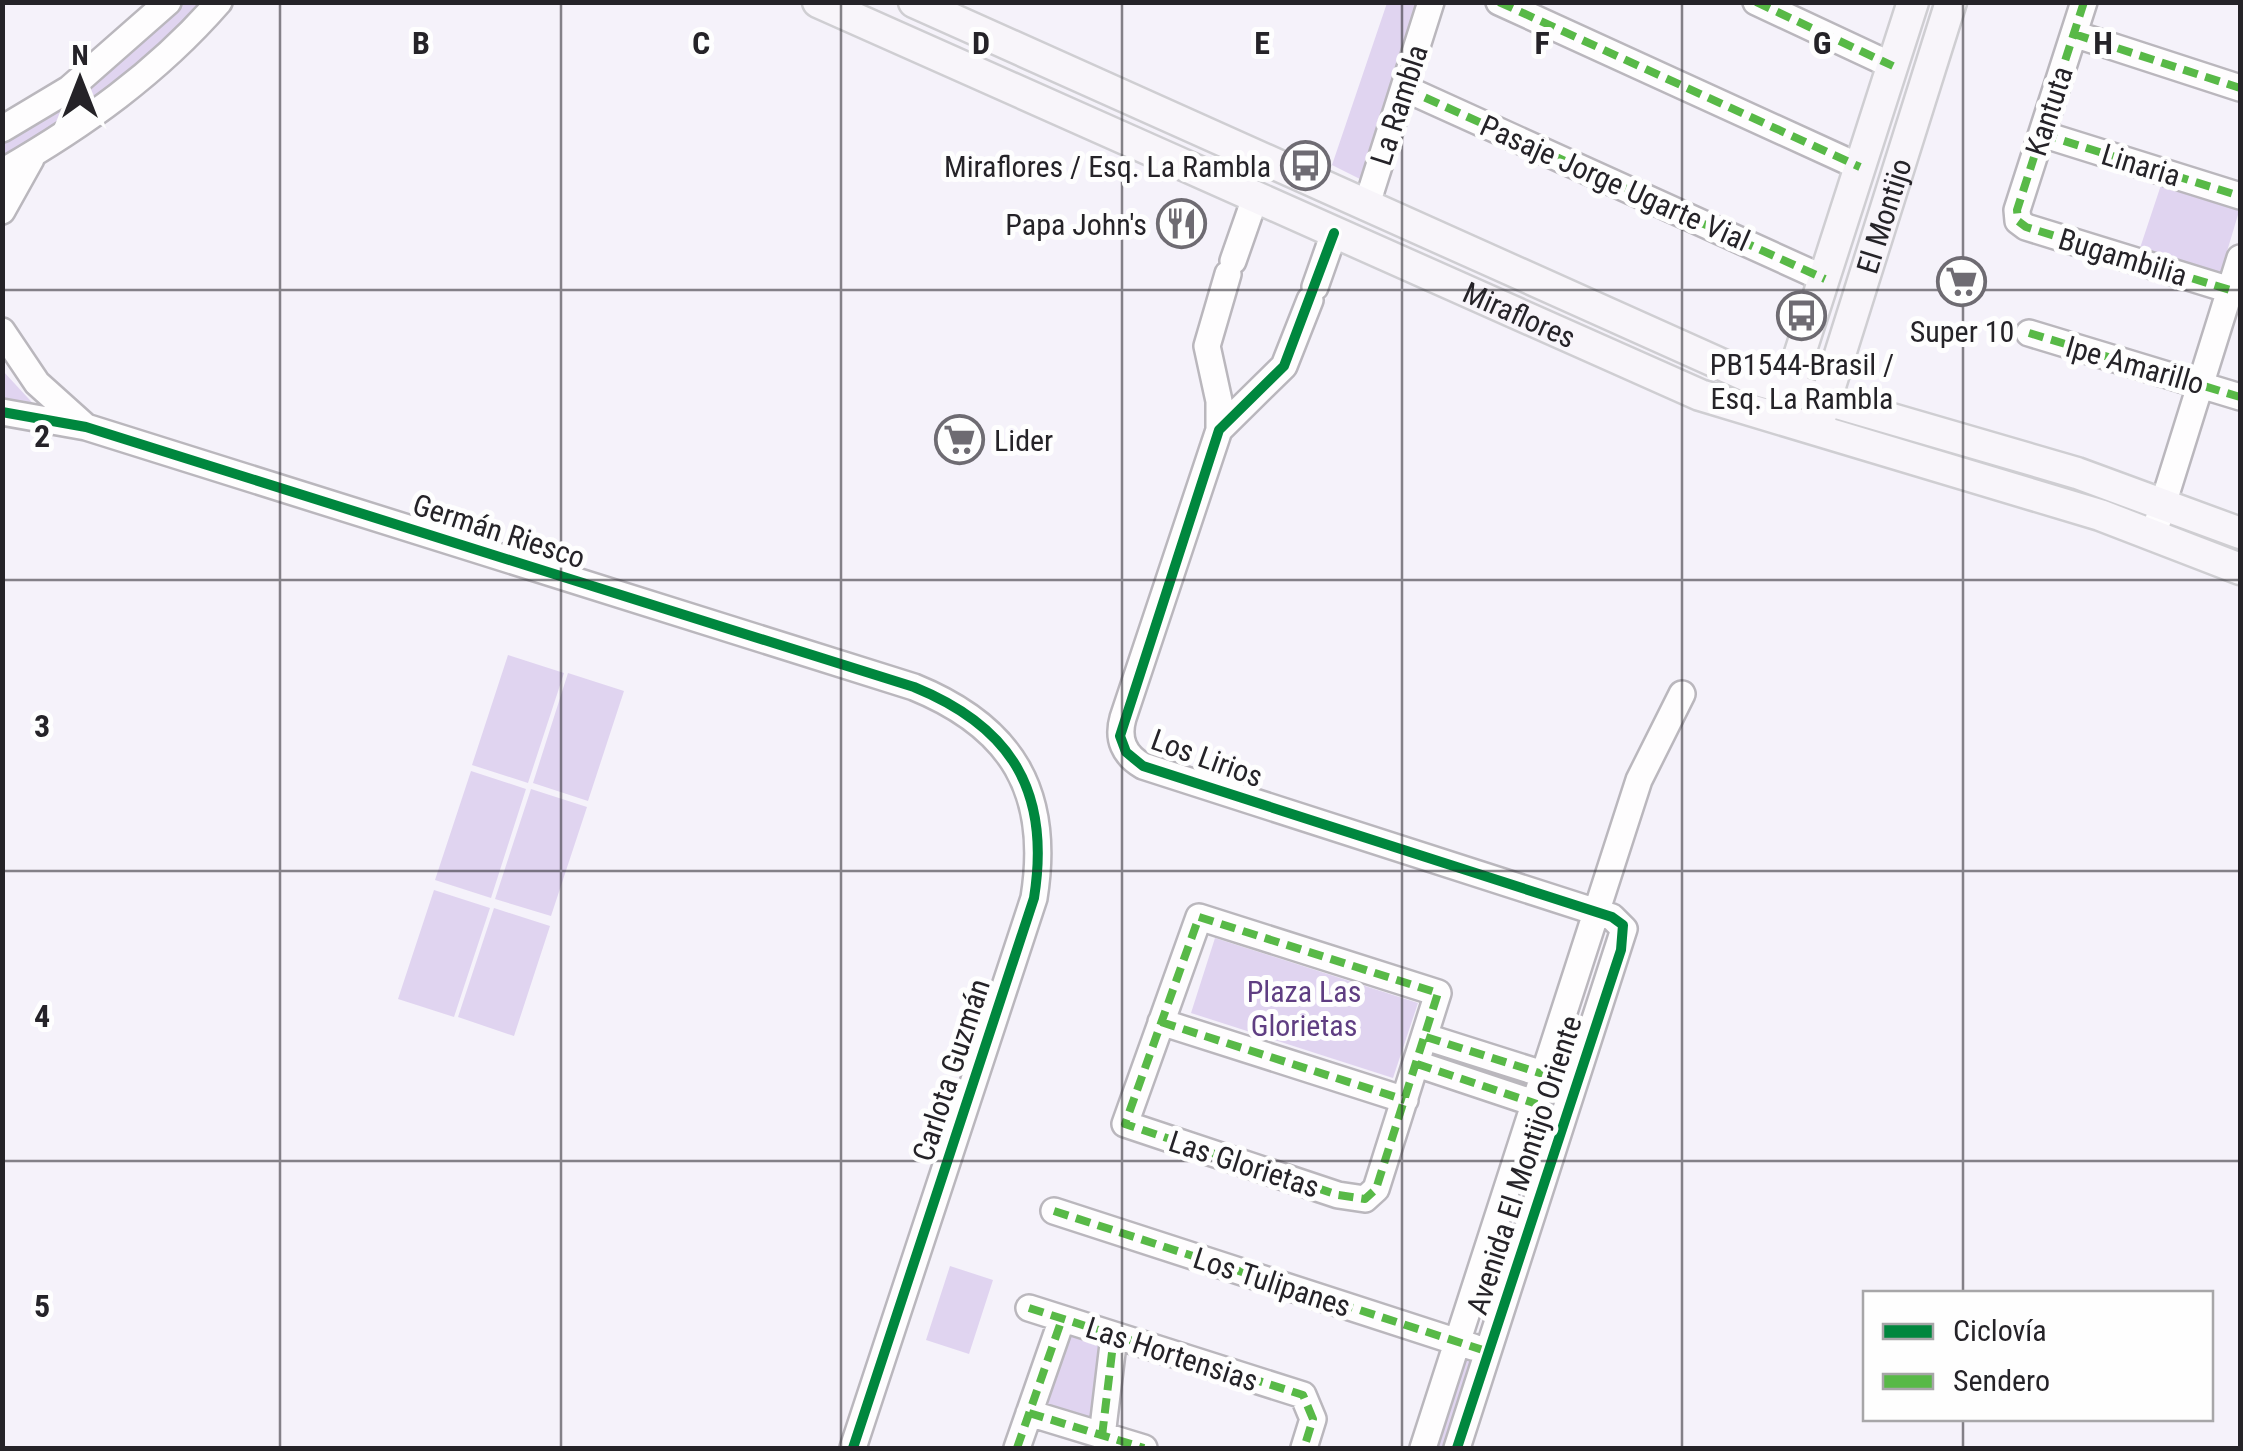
<svg xmlns="http://www.w3.org/2000/svg" width="2243" height="1451" font-family="'Roboto Condensed',sans-serif">
	<rect width="100%" height="100%" fill="#f5f2fa"/>
	<!-- green -->
	<path fill="#e0d4f0" d="M 177,3 L 203,3 C 145,69 77,114 3,160 L 3,139 Z
		M 1387,3 L 1417,3 L 1360,179 L 1332,165 Z
		M 2162,182 L 2240,208 L 2220,275 L 2140,248 Z
		M 3,371 L 40,411 L 3,400 Z
		M 508,655 L 564,673 L 528,783 L 472,765 Z
		M 568,673 L 624,691 L 588,801 L 533,783 Z
		M 471,771 L 526,789 L 491,898 L 435,880 Z
		M 531,789 L 587,807 L 551,916 L 495,899 Z
		M 434,890 L 490,908 L 454,1017 L 398,999 Z
		M 494,908 L 550,926 L 514,1036 L 458,1017 Z
		M 1215,938 L 1418,1003 L 1393,1078 L 1191,1013 Z
		M 950,1266 L 993,1280 L 969,1354 L 926,1340 Z
		M 1066,1329 L 1107,1343 L 1097,1425 L 1040,1408 Z
		M 1467,1359 L 1474,1360 L 1449,1448 L 1432,1448 L 1462,1362 Z"/>
	<g fill="none" stroke-linecap="round" stroke-linejoin="round">
		<defs>
			<path id="minor" d="M 1499,2 L 1860,167
				M 1756,2 L 1893,66
				M 2084,2 L 2017,210 L 2018,221 L 2026,227 L 2230,290
				M 2074,34 L 2240,88
				M 1404,88 L 1825,279
				M 2,129 L 69,89 L 168,2
				M 2042,134 L 2240,196
				M 2,172 C 84,125 157,73 219,2
				M 1366,207 L 1431,2
				M 2,211 L 31,159
				M 1233,261 L 1255,198
				M 1228,274 L 1207,346 L 1219,401 L 1219,430 L 1123,718 C 1117,739 1124,755 1143,766 L 1612,917 L 1624,929 L 1457,1448
				M 1315,287 L 1334,233
				M 2,331 L 37,383 L 86,427
				M 2029,333 L 2240,397
				M 2,412 L 86,427 L 914,687 C 1012,727 1051,792 1034,898 L 853,1448
				M 1219,430 L 1284,366 L 1310,300
				M 2154,533 L 2240,258
				M 1199,917 L 1438,993 L 1376,1189 L 1365,1199 L 1338,1195 L 1125,1124 Z
				M 1161,1022 L 1405,1100
				M 1426,1037 L 1546,1075
				M 1417,1064 L 1537,1104
				M 1054,1211 L 1473,1347
				M 1029,1308 L 1303,1395 L 1313,1419 L 1304,1448
				M 1029,1413 L 1144,1448
				M 1102,1436 L 1114,1336
				M 1017,1448 L 1062,1319
				M 1423,1448 L 1639,780 L 1682,694"/>
			<g id="major">
				<path id="s1" d="M 818,2 L 1700,395 L 2100,515 L 2240,569"/>
				<path d="M 914,2 L 1754,379 L 2077,473 L 2240,533"/>
				<path d="M 1782,409 L 1913,2"/>
				<path id="s2" d="M 1820,418 L 1951,2"/>
			</g>
		</defs>
		<!-- minor casing -->
		<use href="#minor" stroke="#bab7bd" stroke-width="30"/>
		<!-- major casing -->
		<use href="#major" stroke="#cfced2" stroke-width="35"/>
		<!-- minor -->
		<use href="#minor" stroke="#fefdfe" stroke-width="25"/>
		<!-- major -->
		<use href="#major" stroke="#f8f5fa" stroke-width="30"/>
		<!-- quiet -->
		<path stroke="#58b947" stroke-width="8" stroke-dasharray="15 8" stroke-linecap="butt" d="M 1499,2 L 1860,167
			M 1756,2 L 1893,66
			M 2084,2 L 2017,210 L 2018,221 L 2026,227 L 2230,290
			M 2074,34 L 2240,88
			M 1404,88 L 1825,279
			M 2042,134 L 2240,196
			M 2029,333 L 2240,397
			M 1199,917 L 1438,993 L 1376,1189 L 1365,1199 L 1338,1195 L 1125,1124 Z
			M 1161,1022 L 1405,1100
			M 1426,1037 L 1546,1075
			M 1417,1064 L 1537,1104
			M 1054,1211 L 1489,1352
			M 1029,1308 L 1303,1395 L 1313,1419 L 1304,1448
			M 1029,1413 L 1144,1448
			M 1102,1436 L 1114,1336
			M 1017,1448 L 1062,1319"/>
		<defs>
			<path id="cycleway" d="M 1334,233 L 1284,366 L 1219,430 L 1120,736 L 1126,752 L 1143,766 L 1612,917 L 1623,925 L 1621,950 L 1457,1448
				M 2,412 L 86,427 L 914,687 C 1012,727 1051,792 1034,898 L 853,1448"/>
		</defs>
		<!-- cycleway casing -->
		<use href="#cycleway" stroke="#fefefe" stroke-width="16"/>
		<!-- cycleway -->
		<use href="#cycleway" stroke="#00873e" stroke-width="10"/>
	</g>
	<!-- grid -->
	<path fill="none" stroke="#252328" stroke-width="2.5" stroke-opacity="0.55" d="M 280,2 L 280,1448M 561,2 L 561,1448M 841,2 L 841,1448M 1122,2 L 1122,1448M 1402,2 L 1402,1448M 1682,2 L 1682,1448M 1963,2 L 1963,1294M 2,290 L 2240,290M 2,580 L 2240,580M 2,871 L 2240,871M 2,1161 L 2240,1161M 1963,1418 L 1963,1448"/>
	<!-- icons -->
	<defs>
		<symbol id="bus-ring" viewBox="-11 -11 22 22"><circle r="9.5" fill="#fefefe" stroke="#6e6b72" stroke-width="1.5"/><path d="M-5-6H5V4H4V6H2V4H-2V6H-4V4H-5ZM-3.5-4V0h7V-4ZM-3.5 1.2v1.5H-2V1.2ZM2 1.2v1.5H3.5V1.2Z" fill="#6e6b72"/></symbol>
		<symbol id="restaurant-ring" viewBox="-11 -11 22 22"><circle r="9.5" fill="#fefefe" stroke="#6e6b72" stroke-width="1.5"/><path d="M-5-6h1v4h1v-4h1v4h1v-4h1v5L-1.5 .5V6h-2V.5L-5-1ZM5-6V6H3V1.5H1.5Q1.5-4 5-6Z" fill="#6e6b72"/></symbol>
		<symbol id="supermarket-ring" viewBox="-11 -11 22 22"><circle r="9.5" fill="#fefefe" stroke="#6e6b72" stroke-width="1.5"/><path d="M-6-5.5h2.5l.6 2H6L4.5 2H-2.5L-4.4-4H-6ZM-1.5 3.2a1.3 1.3 0 1 0 .1 0ZM3 3.2a1.3 1.3 0 1 0 .1 0Z" fill="#6e6b72"/></symbol>
	</defs>
	<g fill-rule="evenodd">
		<use href="#bus-ring" x="1278" y="138" width="55" height="55"/>
		<use href="#restaurant-ring" x="1154" y="196" width="55" height="55"/>
		<use href="#supermarket-ring" x="1934" y="254" width="55" height="55"/>
		<use href="#bus-ring" x="1774" y="288" width="55" height="55"/>
		<use href="#supermarket-ring" x="932" y="412" width="55" height="55"/>
	</g>
	<g text-anchor="middle" dominant-baseline="central" stroke-width="10" stroke-linejoin="round" paint-order="stroke">
		<!-- street labels -->
		<g font-size="30" fill="#252328" stroke="#fefefe">
			<text transform="translate(1399 105) rotate(-72)">La Rambla</text>
			<text transform="translate(2049 111) rotate(-72)">Kantuta</text>
			<text transform="translate(2141 165) rotate(17)">Linaria</text>
			<text transform="translate(1615 183) rotate(24)">Pasaje Jorge Ugarte Vial</text>
			<text stroke="none"><textPath href="#s2" startOffset="212">El Montijo</textPath></text>
			<text transform="translate(2123 257) rotate(17)">Bugambilia</text>
			<text stroke="none"><textPath href="#s1" startOffset="768">Miraflores</textPath></text>
			<text transform="translate(2135 365) rotate(16)">Ipe Amarillo</text>
			<text transform="translate(499 531) rotate(18)">Germán Riesco</text>
			<text transform="translate(1207 758) rotate(20)">Los Lirios</text>
			<text transform="translate(951 1070) rotate(-72)">Carlota Guzmán</text>
			<text transform="translate(1244 1164) rotate(18)">Las Glorietas</text>
			<text transform="translate(1524 1165) rotate(-72)">Avenida El Montijo Oriente</text>
			<text transform="translate(1272 1282) rotate(18)">Los Tulipanes</text>
			<text transform="translate(1172 1354) rotate(18)">Las Hortensias</text>
		</g>
		<!-- poi labels -->
		<g font-size="30" fill="#252328" stroke="#fefefe" text-anchor="end">
			<text x="1271" y="166">Miraflores / Esq. La Rambla</text>
			<text x="1147" y="224">Papa John's</text>
			<text x="1962" y="331" text-anchor="middle">Super 10</text>
			<text x="1802" y="364" text-anchor="middle">PB1544-Brasil /<tspan x="1802" dy="34">Esq. La Rambla</tspan></text>
			<text x="994" y="440" text-anchor="start">Lider</text>
		</g>
		<!-- park labels -->
		<g font-size="30" fill="#5f3e82" stroke="#fefefe">
			<text x="1304" y="991">Plaza Las<tspan x="1304" dy="34">Glorietas</tspan></text>
		</g>
	</g>
	<g font-size="32" text-anchor="middle" font-weight="bold" fill="#252328" stroke="#fefefe" stroke-width="10" stroke-linejoin="round" paint-order="stroke">
		<text x="421" y="54">B</text>
		<text x="701" y="54">C</text>
		<text x="981" y="54">D</text>
		<text x="1262" y="54">E</text>
		<text x="1542" y="54">F</text>
		<text x="1822" y="54">G</text>
		<text x="2103" y="54">H</text>
		<text x="42" y="447">2</text>
		<text x="42" y="737">3</text>
		<text x="42" y="1027">4</text>
		<text x="42" y="1317">5</text>
	</g>
	<!-- border -->
	<rect width="2243" height="1451" fill="none" stroke="#252328" stroke-width="10"/>
	<!-- legend -->
	<rect x="1863" y="1291" width="350" height="130" fill="#fefefe" stroke="#a7a6a8" stroke-width="2.5"/>
	<rect x="1883" y="1324" width="50" height="15" fill="#00873e" stroke="#a7a6a8" stroke-width="2.5"/>
	<text x="1953" y="1341" font-size="30" fill="#252328">Ciclovía</text>
	<rect x="1883" y="1374" width="50" height="15" fill="#58b947" stroke="#a7a6a8" stroke-width="2.5"/>
	<text x="1953" y="1391" font-size="30" fill="#252328">Sendero</text>
	<!-- north arrow -->
	<g transform="translate(80 80)" stroke="#fefefe" stroke-width="8" paint-order="stroke">
	<path d="M0-8L18 38L0 25L-18 38Z" fill="#252328"/>
	<text y="-15" font-size="28" font-weight="bold" text-anchor="middle" fill="#252328">N</text>
	</g>
</svg>
